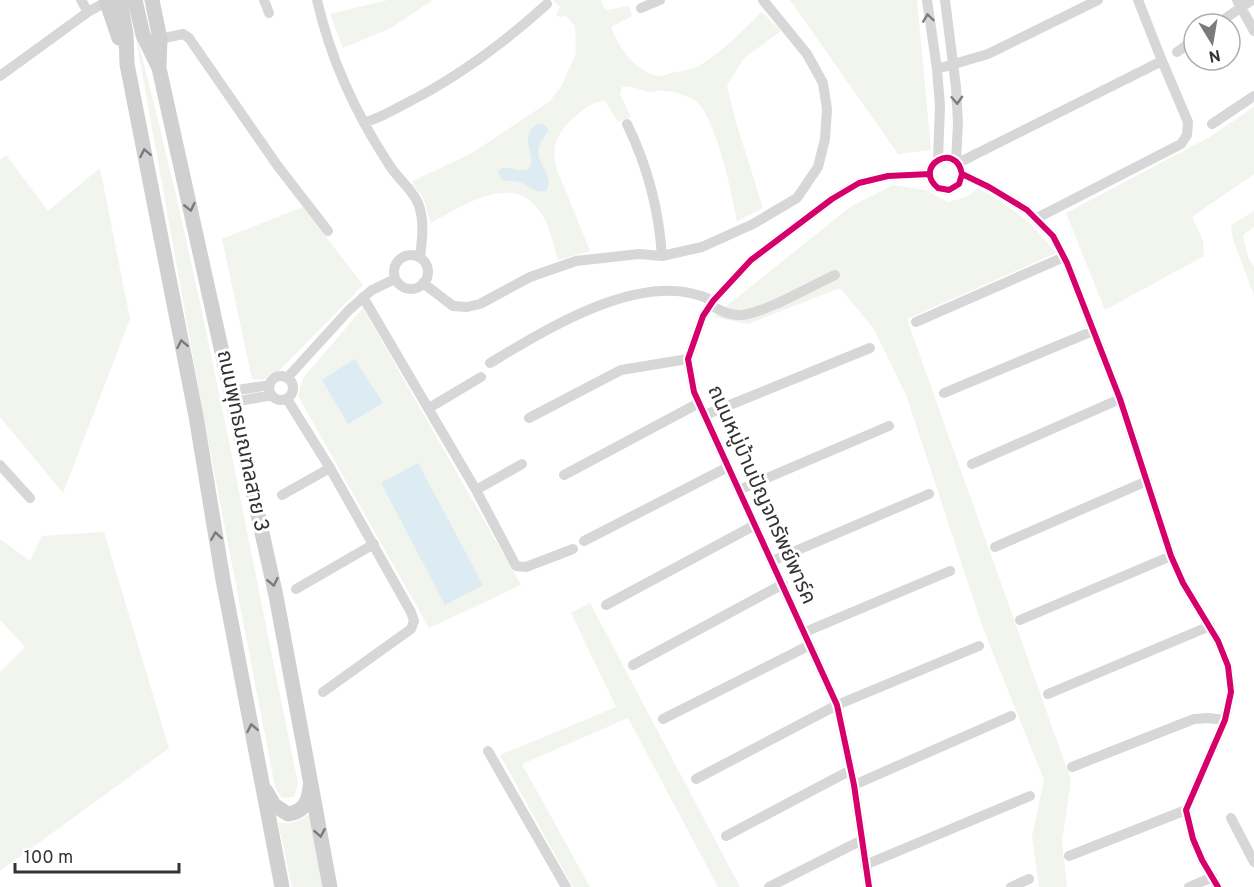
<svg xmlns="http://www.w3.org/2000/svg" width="1254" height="887" font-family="Overpass,'Noto Sans Thai',sans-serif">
	<rect width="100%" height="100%" fill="#fff"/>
	<!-- green -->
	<path fill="#f1f5ed" d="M 388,0 L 433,0 L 391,28 L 343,48 L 330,14 Z
		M 553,0 L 601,0 L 602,5 L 606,10 L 629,6 L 632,16 L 611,27 C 619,47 634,71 658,76 C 662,77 670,73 675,72 C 685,71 694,69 702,64 C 724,50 743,30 762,12 L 781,31 L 744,58 L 727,85 L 735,119 L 763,208 L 737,221 C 732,195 716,114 694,100 C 684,94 669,90 658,91 C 652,91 654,93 648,92 C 638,89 633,86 622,87 L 620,94 L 631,117 L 618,122 L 605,101 C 595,101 587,106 579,113 C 561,129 550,142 556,167 L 590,251 L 558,260 C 554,247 551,232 545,220 C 519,168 468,203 431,223 L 423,197 L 413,185 L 413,181 L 472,153 L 550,101 L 562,85 L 576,53 L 575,26 L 566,16 L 560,17 L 556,15 L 560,7 Z
		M 790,0 L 917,0 L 931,150 L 898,154 Z
		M 133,22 C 200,273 245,529 298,783 L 294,797 L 282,798 L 275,787 L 205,424 Z
		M 1254,107 L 1254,174 L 1192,217 L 1203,241 L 1204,256 L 1105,310 L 1066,213 L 1208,138 Z
		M 6,155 L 48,211 L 100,168 L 130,319 L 63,493 L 0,417 L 0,160 Z
		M 893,185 L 926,190 L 948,202 L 966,197 L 978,188 L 1002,202 L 1031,224 L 1056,253 L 907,319 L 1071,780 L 1062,841 L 1067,887 L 1039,887 L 1032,837 L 1044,780 L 984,631 L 906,395 L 874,329 L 840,288 L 748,324 L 713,317 L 850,207 Z
		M 303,207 L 363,285 L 278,372 L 271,374 L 263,380 L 252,379 L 222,239 Z
		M 1254,211 L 1254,227 L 1243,235 L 1248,257 L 1254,267 L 1254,295 L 1233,240 L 1231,225 Z
		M 363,308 L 521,585 L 429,628 L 298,396 L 303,378 Z
		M 104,532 L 169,748 L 0,871 L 0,672 L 25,647 L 0,620 L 0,539 L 30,561 L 42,536 Z
		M 590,603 L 740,887 L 718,887 L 628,718 L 522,764 L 590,887 L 573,887 L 500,755 L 616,707 L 571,613 Z
		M 310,814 L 322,887 L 292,887 L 278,822 C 292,825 298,822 310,814 Z"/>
	<!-- water -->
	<path fill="#ddebf3" d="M 537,124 L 544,124 L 549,130 C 546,135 540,142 539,148 C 535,164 556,176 546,191 C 535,193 531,187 522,183 C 515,180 508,182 501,179 L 498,172 L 501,168 C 509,166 523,174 529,168 C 538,159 517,136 537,124 Z
		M 355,359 L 383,403 L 348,424 L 322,380 Z
		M 418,463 L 483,585 L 445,605 L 381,483 Z"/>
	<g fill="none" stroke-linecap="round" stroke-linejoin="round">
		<!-- street -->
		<path stroke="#d7d7d7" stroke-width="10" d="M 81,0 L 88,12
			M 264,0 L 269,13
			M 317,0 C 330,57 356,114 388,163 C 396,177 412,189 418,203 C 425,220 422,240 420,258
			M 927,0 L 937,69 L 940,106 L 938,160
			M 945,0 L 956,87 L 958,123 L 956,161
			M 1138,0 L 1162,61
			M 1237,0 L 1254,31
			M 641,8 L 660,0
			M 1217,24 L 1252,0
			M 160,39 L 183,34 L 189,38 L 277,165 L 328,231
			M 1177,52 L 1194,40
			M 937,69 L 988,54 L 1098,0
			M 0,76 L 88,12 L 106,2
			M 365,122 C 378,119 391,111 403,105 C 457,78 503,44 547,4
			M 627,124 C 647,165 659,211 662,256
			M 1212,124 L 1254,96
			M 958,163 L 1162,61 L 1188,122 L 1187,135 L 1181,144 L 1037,218
			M 962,174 L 959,184 L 949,190 L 938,188 C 912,167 956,140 962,174 L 989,187 L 1027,210 L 1053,236 L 1067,263 L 1120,399 L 1171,556 L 1183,583 L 1218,641 L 1228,666 L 1231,692 L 1225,720 L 1186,810 L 1193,839 L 1202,860 L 1218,887
			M394 272a17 17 0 1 1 34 0a17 17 0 1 1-34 0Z
			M 423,283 L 453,306 L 467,307 L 480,304 L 530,277 L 576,261 L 639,254 L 662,256 L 702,247 L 753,224 L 797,198 L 818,167 L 825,139 L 827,109 L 823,83 L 807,54 L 763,0
			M 363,297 L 476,490 L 516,566 L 526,567 L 573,549
			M 710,305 C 720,310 729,316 741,315 C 765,313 811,286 835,275
			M 916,322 L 1064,257
			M 490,363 C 547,329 646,266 713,301
			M269 388a12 12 0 1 1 24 0a12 12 0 1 1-24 0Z
			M 287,378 L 349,310 L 372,290 L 395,279
			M 231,391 L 270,385
			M 944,393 L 1093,331
			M 287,399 L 330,468 L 411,612 L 414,621 L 411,629 L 323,692
			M 234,402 L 272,395
			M 429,408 L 481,377
			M 705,415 L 870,348
			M 529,418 L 621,370 L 688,359
			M 972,464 L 1120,399
			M 0,465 L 30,498
			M 564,475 L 699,403
			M 476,490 L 522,464
			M 739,490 L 889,426
			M 282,495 L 330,468
			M 584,541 L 728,467
			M 995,547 L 1147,481
			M 772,561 L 929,494
			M 296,589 L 374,544
			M 606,605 L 755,525
			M 1020,620 L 1171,556
			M 805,632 L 950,571
			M 633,665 L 783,584
			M 1048,694 L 1210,626
			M 663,719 L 810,645
			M 488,751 L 566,887
			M 1072,767 L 1194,719 L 1208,718 L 1225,720
			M 696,779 L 837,705 L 979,646
			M 854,785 L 1011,716
			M 1231,818 L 1254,862
			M 726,836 L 851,770
			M 1069,856 L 1186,810
			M 865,865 L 1030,796
			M 769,887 L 862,840
			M 869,887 L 854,785 L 837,705 L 694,392 L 688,359 L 703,316 L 713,301 L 751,260 L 832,199 L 859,183 L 888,176 L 930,174
			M 1011,887 L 1029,879
			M 1189,887 L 1213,877"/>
		<!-- secondary -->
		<path stroke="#d0d0d0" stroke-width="15" d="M 106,0 L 119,38
			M 120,0 L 126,34 L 127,64 L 196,416 L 223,580 L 282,887
			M 135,0 L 143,35 L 159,68 L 276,596 L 330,887
			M 152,0 L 160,39 L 159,65
			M 266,791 L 274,805 L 288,814 C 303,812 309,802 310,787"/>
		<defs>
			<path id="cycleway" d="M 962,174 L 959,184 L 949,190 L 938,188 C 912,167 956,140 962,174 L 989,187 L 1027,210 L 1053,236 L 1067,263 L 1120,399 L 1171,556 L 1183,583 L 1218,641 L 1228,666 L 1231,692 L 1225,720 L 1186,810 L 1193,839 L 1202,860 L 1218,887
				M 869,887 L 854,785 L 837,705 L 694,392 L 688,359 L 703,316 L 713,301 L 751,260 L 832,199 L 859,183 L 888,176 L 930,174"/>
		</defs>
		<!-- cycleway casing -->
		<use href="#cycleway" stroke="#fff" stroke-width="10"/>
		<!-- cycleway -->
		<use href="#cycleway" stroke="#d6006c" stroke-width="6"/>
	</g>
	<!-- one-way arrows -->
	<defs><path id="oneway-chevron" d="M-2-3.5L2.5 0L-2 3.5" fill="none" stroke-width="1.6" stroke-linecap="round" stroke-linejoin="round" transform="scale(1.5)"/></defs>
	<g stroke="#7d7d7d">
		<use href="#oneway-chevron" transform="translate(928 18) rotate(-98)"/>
		<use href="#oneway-chevron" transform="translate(957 100) rotate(87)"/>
	</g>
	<g stroke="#7a7a7a">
		<use href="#oneway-chevron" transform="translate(145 153) rotate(-101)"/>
		<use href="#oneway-chevron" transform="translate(190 207) rotate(77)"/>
		<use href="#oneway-chevron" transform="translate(182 344) rotate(-101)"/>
		<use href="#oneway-chevron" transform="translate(216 536) rotate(-99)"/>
		<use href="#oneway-chevron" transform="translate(273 582) rotate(78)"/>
		<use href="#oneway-chevron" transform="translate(252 728) rotate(-101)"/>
		<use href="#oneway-chevron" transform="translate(320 833) rotate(80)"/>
	</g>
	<g text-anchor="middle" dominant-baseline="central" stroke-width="6" stroke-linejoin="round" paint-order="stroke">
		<!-- street labels -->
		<g font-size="21" fill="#333" stroke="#fff">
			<text transform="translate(242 441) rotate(78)">ถนนพุทธมณฑลสาย 3</text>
			<text transform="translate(761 495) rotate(66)">ถนนหมู่บ้านปัญจทรัพย์พาร์ค</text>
		</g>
	</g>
	<!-- north arrow -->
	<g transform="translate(1212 42) rotate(169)"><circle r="28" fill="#ffffff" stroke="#adadad" stroke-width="1.5"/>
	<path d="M0-4.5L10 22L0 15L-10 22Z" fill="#7a7a7a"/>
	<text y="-9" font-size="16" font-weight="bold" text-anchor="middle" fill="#333333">N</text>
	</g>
	<!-- scale -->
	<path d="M15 863v9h164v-9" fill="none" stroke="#333333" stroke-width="3"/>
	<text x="24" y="863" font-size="18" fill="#333333" stroke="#ffffff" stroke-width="4.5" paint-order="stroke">100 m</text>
</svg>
